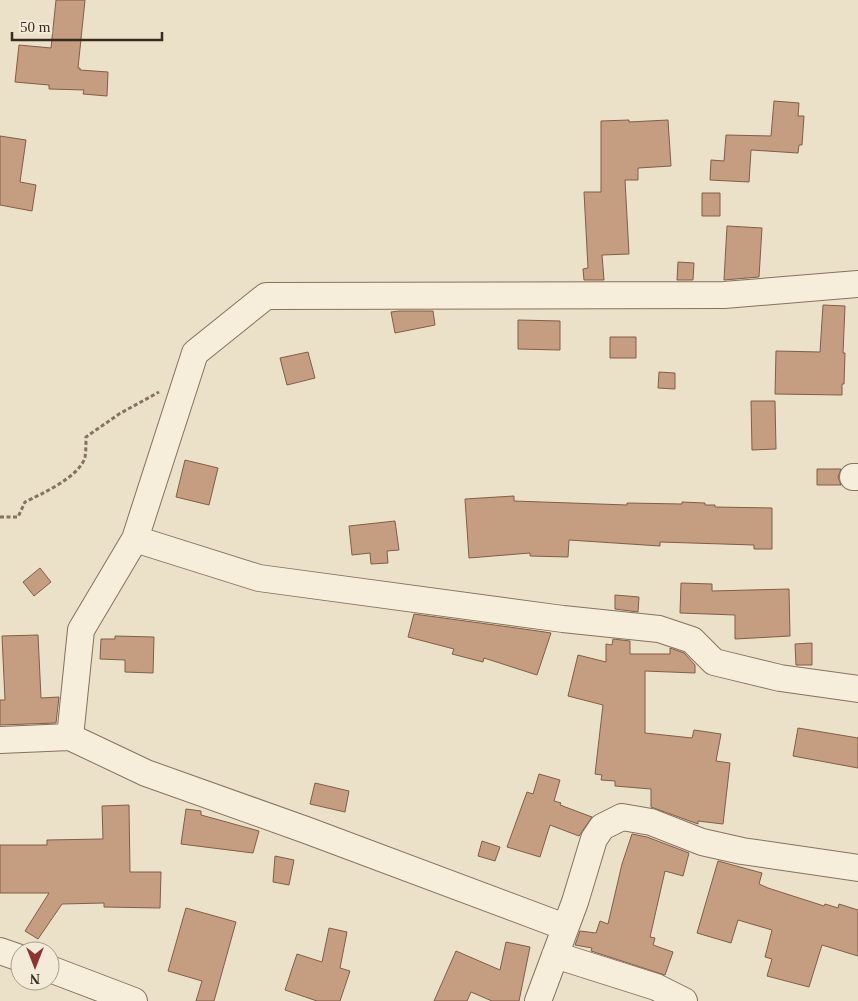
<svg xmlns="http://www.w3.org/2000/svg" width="858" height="1001" font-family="Georgia,serif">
	<rect width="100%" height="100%" fill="#ebe0c8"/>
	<!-- building -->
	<path fill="#c59d81" stroke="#825d47" d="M 56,0 L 85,0 L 78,68 L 80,68 L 80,70 L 108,72 L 107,96 L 83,94 L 84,90 L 49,89 L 49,85 L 15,82 L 19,45 L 51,48 Z
		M 774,101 L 799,103 L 798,116 L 804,116 L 802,145 L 799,145 L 798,153 L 751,150 L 749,182 L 710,180 L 711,160 L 724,161 L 726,135 L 771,136 Z
		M 629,120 L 629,122 L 668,120 L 671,166 L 638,168 L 638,180 L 625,180 L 629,254 L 602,255 L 604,280 L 584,280 L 583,269 L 588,268 L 584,192 L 601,192 L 601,121 Z
		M 0,136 L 26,140 L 20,182 L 36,185 L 32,211 L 0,205 Z
		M 702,193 L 720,193 L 720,216 L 702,216 Z
		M 727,226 L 762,228 L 759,277 L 724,280 Z
		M 678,262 L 694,263 L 693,280 L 677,280 Z
		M 823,305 L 845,306 L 843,353 L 845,353 L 844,384 L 842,384 L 842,395 L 775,394 L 776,351 L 820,352 Z
		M 399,311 L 433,311 L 435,325 L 395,333 L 391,312 Z
		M 518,320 L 560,321 L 560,350 L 518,349 Z
		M 610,337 L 636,337 L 636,358 L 610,358 Z
		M 308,352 L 315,378 L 287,385 L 280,358 Z
		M 659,372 L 675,373 L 675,389 L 658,388 Z
		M 751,401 L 775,401 L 776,449 L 752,450 Z
		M 185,460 L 218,468 L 209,505 L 176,497 Z
		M 817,469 L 841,469 L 838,477 L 841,485 L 817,485 Z
		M 514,496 L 514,501 L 627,505 L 627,503 L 682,504 L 682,502 L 705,503 L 705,505 L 715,505 L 715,507 L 772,508 L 772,549 L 754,549 L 754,545 L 660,542 L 660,546 L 569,540 L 568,557 L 530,556 L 530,553 L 469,558 L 465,499 Z
		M 395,521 L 399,550 L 387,551 L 388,563 L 371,564 L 370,553 L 352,555 L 349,526 Z
		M 40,568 L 51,582 L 34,596 L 23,582 Z
		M 681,583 L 712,584 L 712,591 L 789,589 L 790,636 L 735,639 L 735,615 L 680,613 Z
		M 615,595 L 639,597 L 638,612 L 615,609 Z
		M 414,614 L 531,630 L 551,633 L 537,675 L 484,658 L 483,662 L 452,654 L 454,649 L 408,637 Z
		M 38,635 L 41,698 L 59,697 L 56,723 L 0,725 L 0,700 L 5,700 L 2,636 Z
		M 115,636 L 154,637 L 153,673 L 125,672 L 125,660 L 100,659 L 101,639 L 115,639 Z
		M 613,639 L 630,641 L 630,654 L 670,654 L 670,648 L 684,653 L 695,665 L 695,673 L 645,671 L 645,733 L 692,738 L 694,730 L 721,734 L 716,761 L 730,763 L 723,824 L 698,821 L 698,824 L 651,807 L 651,789 L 615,786 L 615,781 L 601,780 L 602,775 L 595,774 L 603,705 L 568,696 L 578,655 L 606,662 L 606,644 L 612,645 Z
		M 812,643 L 812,665 L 796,665 L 795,644 Z
		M 798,728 L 858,738 L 858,768 L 793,756 Z
		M 539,774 L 560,780 L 554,801 L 561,803 L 560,805 L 592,817 L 579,836 L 550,825 L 540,857 L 507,847 L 527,792 L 533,794 Z
		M 315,783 L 349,791 L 345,812 L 310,804 Z
		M 129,805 L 130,872 L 161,872 L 160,908 L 104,907 L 104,903 L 62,904 L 38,939 L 25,931 L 49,893 L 0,893 L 0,845 L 47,845 L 47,840 L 103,839 L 102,806 Z
		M 186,809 L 201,811 L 201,815 L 259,831 L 253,853 L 181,844 Z
		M 632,834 L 647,837 L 689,853 L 683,876 L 665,871 L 650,937 L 655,938 L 653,945 L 673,952 L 665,975 L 591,951 L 592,948 L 575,945 L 580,931 L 596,933 L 600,921 L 608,924 L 622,864 Z
		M 482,841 L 500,847 L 495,861 L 478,856 Z
		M 275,856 L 294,860 L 289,885 L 273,882 Z
		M 718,861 L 762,873 L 759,884 L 768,888 L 824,906 L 825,904 L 838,908 L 839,904 L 858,910 L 858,956 L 822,945 L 809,987 L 767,976 L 772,959 L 765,957 L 772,930 L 738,920 L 731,943 L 697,933 Z
		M 186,908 L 236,922 L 214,1001 L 196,1001 L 202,981 L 168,971 Z
		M 329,928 L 347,932 L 340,968 L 350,971 L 340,1001 L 317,1001 L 285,990 L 297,954 L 322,962 Z
		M 506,942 L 530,947 L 519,1001 L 492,1001 L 471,992 L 467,1001 L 434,1001 L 456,951 L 500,970 Z"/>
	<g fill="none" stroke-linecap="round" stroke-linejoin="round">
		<defs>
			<path id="minor" d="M 853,477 L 858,477
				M 135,539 L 259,578 L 563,619 L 659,629 L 692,640 L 714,662 L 780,678 L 858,689
				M 70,737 L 81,630 L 135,539 L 195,353 L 266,296 L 724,295 L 858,284
				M 0,740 L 70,737 L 146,773 L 306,830 L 565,927
				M 0,951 L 20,958
				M 555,955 L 656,987 L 684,1001
				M 50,969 L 134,1001
				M 538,1001 L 575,902 L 594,839 L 602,827 L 622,817 L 651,822 L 702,842 L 742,851 L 858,868"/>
		</defs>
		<!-- minor casing -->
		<use href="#minor" stroke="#85725f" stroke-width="28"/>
		<!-- path -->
		<path stroke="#85725f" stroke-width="3" stroke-dasharray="4 2.5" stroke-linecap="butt" d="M 0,517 L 18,517 L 25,502 C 41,494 80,477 85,457 C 86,451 86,444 86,437 L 119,414 L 159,392"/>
		<!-- minor -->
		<use href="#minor" stroke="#f6edda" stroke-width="26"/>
	</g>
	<!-- north arrow -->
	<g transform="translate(35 966) rotate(180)"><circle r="24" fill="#f3ead7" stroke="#a89e8e"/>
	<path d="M0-4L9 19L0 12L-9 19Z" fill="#8e3436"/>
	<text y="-8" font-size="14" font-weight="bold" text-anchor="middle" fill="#372b21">N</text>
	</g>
	<!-- scale -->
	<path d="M12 32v8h150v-8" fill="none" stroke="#372b21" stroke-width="2.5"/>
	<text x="20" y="32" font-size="15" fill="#372b21" stroke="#f3ead7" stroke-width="4" paint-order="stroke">50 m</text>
</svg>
